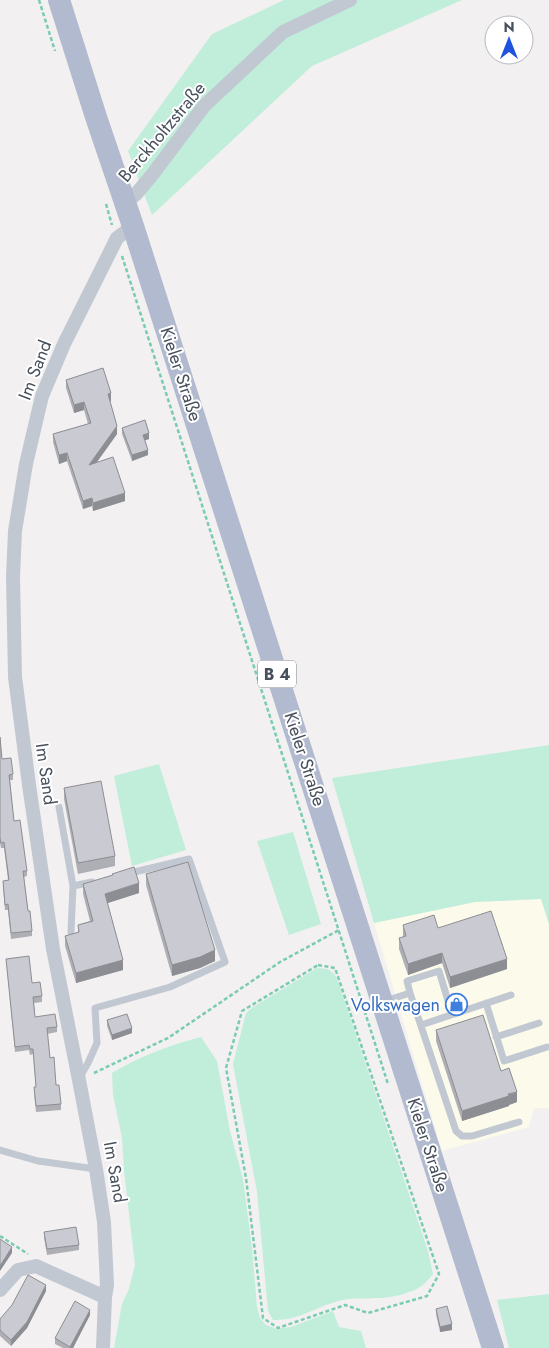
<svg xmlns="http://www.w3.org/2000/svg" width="549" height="1348" font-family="Jost,sans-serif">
	<rect width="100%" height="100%" fill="#f2f0f0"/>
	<!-- commercial -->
	<path fill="#fcfaeb" d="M 541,899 L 549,924 L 549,1108 L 534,1108 L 529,1127 L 442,1151 L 374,923 L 475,902 Z"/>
	<!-- green -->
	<path fill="#c0eeda" d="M 284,0 L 462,0 L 312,66 L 152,215 L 128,151 L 212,34 Z
		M 549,745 L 549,924 L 541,899 L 475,902 L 374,923 L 332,778 Z
		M 159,764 L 186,850 L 132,866 L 114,776 Z
		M 293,832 L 321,924 L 289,935 L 257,841 Z
		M 317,968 L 328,969 L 334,974 L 338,981 L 428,1251 L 433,1274 C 427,1282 420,1289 409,1292 C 399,1296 386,1298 375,1298 C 366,1299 356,1298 348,1299 C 320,1303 302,1321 273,1320 L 268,1311 L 257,1192 L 233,1064 L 246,1013 L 253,1007 Z
		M 201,1037 L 217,1061 L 230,1131 L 243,1179 L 252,1248 L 257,1307 L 260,1318 L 266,1325 L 277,1329 L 291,1327 L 333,1311 L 339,1327 L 361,1331 L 366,1348 L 114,1348 L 122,1304 L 129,1289 L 135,1265 L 124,1171 L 122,1138 L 113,1095 L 112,1073 C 140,1056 170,1045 201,1037 Z
		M 549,1294 L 549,1348 L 509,1348 L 497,1300 Z"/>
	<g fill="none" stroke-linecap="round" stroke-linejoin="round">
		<!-- path -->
		<path stroke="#79cbb1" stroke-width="2.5" stroke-dasharray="4 2.5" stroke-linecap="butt" d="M 39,0 L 55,51
			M 106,204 L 112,225
			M 122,256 L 388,1084
			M 318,965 L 335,968 L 439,1274 L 427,1296 L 368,1313 L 345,1305 L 278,1328 L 263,1318 L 246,1178 L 226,1068 L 242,1011 Z
			M 94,1073 L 168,1038 L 280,962 L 339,930
			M 0,1236 L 28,1254"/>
		<!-- lane -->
		<path stroke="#c1c8d1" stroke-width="7" d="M 59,807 L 73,886 L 92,882
			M 71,932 L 73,886
			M 410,993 L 407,981 L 439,971 L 452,1014
			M 385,1001 L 410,993 L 456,1131 L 462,1136 L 472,1136 L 519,1122
			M 486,1003 L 504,1061 L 547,1047
			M 421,1025 L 511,995
			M 496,1037 L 539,1023
			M 80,1077 L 88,1063 L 97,1043 L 95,1008 L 170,987 L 225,962 L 189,859 L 126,874
			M 0,1150 L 38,1161 L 96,1169"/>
		<!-- street -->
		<path stroke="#c1c8d1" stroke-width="14" d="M 125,203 L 136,194 L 152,175 L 204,106 L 283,32 L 350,0
			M 0,1290 L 18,1270 L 36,1266 L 105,1297
			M 103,1348 L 105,1297 L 107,1285 L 104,1222 L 96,1169 L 79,1080 L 53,949 L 29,785 L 15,677 L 13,577 L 15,531 L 26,464 L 42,396 L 64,344 L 117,238 L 133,226"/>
		<!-- primary -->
		<path stroke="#b1bace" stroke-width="22" d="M 59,0 L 96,117 L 133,226 L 493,1348"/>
	</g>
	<!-- wall -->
	<path fill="#aeafb5" d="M 66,380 L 111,401 L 110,402 L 117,434 L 97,462 L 125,501 L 93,511 L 92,506 L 83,509 L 67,461 L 59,464 L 53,442 L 53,434 L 88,424 L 84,410 L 74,413 L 66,388 Z
		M 122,428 L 149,439 L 145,440 L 148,455 L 132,461 L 122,434 Z
		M 0,737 L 2,759 L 13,774 L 13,780 L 10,780 L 14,821 L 27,871 L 27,876 L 24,877 L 28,911 L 32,931 L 32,936 L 11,939 L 8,910 L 5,910 L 3,886 L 3,881 L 8,880 L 4,848 L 1,848 L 0,843 Z
		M 64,788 L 115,856 L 115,866 L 78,874 L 64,799 Z
		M 146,874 L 215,961 L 200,968 L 172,976 L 146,885 Z
		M 83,884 L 139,893 L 107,903 L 123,970 L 76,983 L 65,946 L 65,936 L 78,933 L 78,925 L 90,921 L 83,894 Z
		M 403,925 L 438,928 L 507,969 L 450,988 L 442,963 L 408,975 L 399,949 L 399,938 L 403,937 Z
		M 6,959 L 32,983 L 42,996 L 42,1002 L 34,1003 L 35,1017 L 57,1027 L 57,1032 L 47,1034 L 50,1058 L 56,1085 L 61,1104 L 61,1110 L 36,1112 L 34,1093 L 34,1087 L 36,1087 L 33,1054 L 30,1055 L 29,1050 L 15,1052 Z
		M 107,1020 L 132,1033 L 112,1040 L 107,1026 Z
		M 436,1030 L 501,1071 L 517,1102 L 509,1105 L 509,1106 L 462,1121 L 436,1041 Z
		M 44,1232 L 79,1245 L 79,1250 L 47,1255 L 44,1238 Z
		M 46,1291 L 27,1328 L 11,1346 L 0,1336 L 0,1319 Z
		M 436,1309 L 452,1330 L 440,1332 L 436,1314 Z
		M 90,1315 L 73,1348 L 63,1348 L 55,1344 L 55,1338 Z"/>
	<!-- shaded-wall -->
	<path fill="#8d8e93" d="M 111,393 L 111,401 L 108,402 L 108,394 Z
		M 84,402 L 84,410 L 74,413 L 74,405 Z
		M 117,426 L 117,434 L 89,473 L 89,465 Z
		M 149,433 L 149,439 L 143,441 L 143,435 Z
		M 148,450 L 148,455 L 132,461 L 132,455 Z
		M 67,453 L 67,461 L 59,464 L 59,455 Z
		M 125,493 L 125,501 L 93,511 L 93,503 Z
		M 92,498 L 92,506 L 83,509 L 83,501 Z
		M 139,883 L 139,893 L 105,904 L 105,894 Z
		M 215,950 L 215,961 L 200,968 L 172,976 L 172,965 Z
		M 442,953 L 442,963 L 408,975 L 408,964 Z
		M 507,959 L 507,969 L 450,988 L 450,977 Z
		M 123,960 L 123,970 L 76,983 L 76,973 Z
		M 132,1028 L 132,1033 L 112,1040 L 112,1035 Z
		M 517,1092 L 517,1102 L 509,1105 L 509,1106 L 462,1121 L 462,1111 Z
		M 12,1247 L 12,1253 L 0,1271 L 0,1266 Z
		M 46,1285 L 46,1291 L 27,1328 L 11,1346 L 11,1340 Z
		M 90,1310 L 90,1315 L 73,1348 L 70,1348 L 70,1347 Z
		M 452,1324 L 452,1330 L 440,1332 L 440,1327 Z"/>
	<!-- building -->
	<path fill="#cacbd2" stroke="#8d8e93" d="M 103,368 L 111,393 L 108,394 L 117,426 L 89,465 L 113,457 L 125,493 L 93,503 L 92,498 L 83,501 L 67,453 L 59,455 L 53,434 L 91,423 L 84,402 L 74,405 L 66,380 Z
		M 145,420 L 149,433 L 143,435 L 148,450 L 132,455 L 122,428 Z
		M 0,737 L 2,759 L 11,758 L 13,774 L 9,775 L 14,821 L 20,820 L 27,871 L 23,871 L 28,911 L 30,911 L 32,931 L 11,933 L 8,904 L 5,905 L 3,881 L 9,880 L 4,842 L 1,843 L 0,838 Z
		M 101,781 L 115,856 L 78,863 L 64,788 Z
		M 188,862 L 215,950 L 200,957 L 172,965 L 146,874 Z
		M 134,867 L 139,883 L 105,894 L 123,960 L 76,973 L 65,936 L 79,932 L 78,925 L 93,921 L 83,884 L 113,875 L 112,874 Z
		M 491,911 L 507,959 L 450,977 L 442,953 L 408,964 L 399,938 L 406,936 L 403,925 L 434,915 L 438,928 Z
		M 29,956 L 32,983 L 40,982 L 42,996 L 33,997 L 35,1017 L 55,1014 L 57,1027 L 47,1028 L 50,1058 L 54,1057 L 56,1085 L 59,1085 L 61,1104 L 36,1106 L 34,1087 L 36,1087 L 33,1049 L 30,1049 L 29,1045 L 15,1047 L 6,959 Z
		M 127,1014 L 132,1028 L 112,1035 L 107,1020 Z
		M 483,1015 L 501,1071 L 509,1068 L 517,1092 L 508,1094 L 509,1096 L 462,1111 L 436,1030 Z
		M 76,1227 L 79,1245 L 47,1249 L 44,1232 Z
		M 0,1239 L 12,1247 L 0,1266 Z
		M 28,1275 L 46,1285 L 27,1322 L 11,1340 L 0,1330 L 0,1319 L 12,1305 Z
		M 75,1301 L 90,1310 L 70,1347 L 55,1338 Z
		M 447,1306 L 452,1324 L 440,1327 L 436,1309 Z"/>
	<!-- icons -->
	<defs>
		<symbol id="shop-ring" viewBox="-11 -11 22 22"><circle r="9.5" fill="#fff" stroke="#3f7fe0" stroke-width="1.5"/><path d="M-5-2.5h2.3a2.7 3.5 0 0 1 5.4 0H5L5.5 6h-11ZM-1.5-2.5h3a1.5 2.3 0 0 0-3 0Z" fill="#3f7fe0"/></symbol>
	</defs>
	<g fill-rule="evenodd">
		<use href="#shop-ring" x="444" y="992" width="25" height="25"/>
	</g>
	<g text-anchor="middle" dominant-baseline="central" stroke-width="4" stroke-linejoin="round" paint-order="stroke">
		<!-- shield labels -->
		<rect fill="#fff" stroke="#7f848e" stroke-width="1" x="258" y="660.5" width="38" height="27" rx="4"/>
		<g font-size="16" font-weight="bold" fill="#48505d">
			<text x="277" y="674">B 4</text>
		</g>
		<!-- street labels -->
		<g font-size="18" fill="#48505d" stroke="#fff">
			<text transform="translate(162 132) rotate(-50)">Berckholtzstraße</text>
			<text transform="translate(35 370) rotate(-69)">Im Sand</text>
			<text transform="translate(181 374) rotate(72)">Kieler Straße</text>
			<text transform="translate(305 759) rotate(72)">Kieler Straße</text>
			<text transform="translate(46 774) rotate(82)">Im Sand</text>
			<text transform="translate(428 1145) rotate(72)">Kieler Straße</text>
			<text transform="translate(115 1172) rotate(80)">Im Sand</text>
		</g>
		<!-- shop labels -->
		<g font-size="18" fill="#366cbe" stroke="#fff" text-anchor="end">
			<text x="440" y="1005">Volkswagen</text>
		</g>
	</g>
	<!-- north arrow -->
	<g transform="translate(509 40)"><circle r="24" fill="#ffffff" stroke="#b6b9be"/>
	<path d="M0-4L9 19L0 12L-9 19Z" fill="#1f52dd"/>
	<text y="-8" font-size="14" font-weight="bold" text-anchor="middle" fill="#48505d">N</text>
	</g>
</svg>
